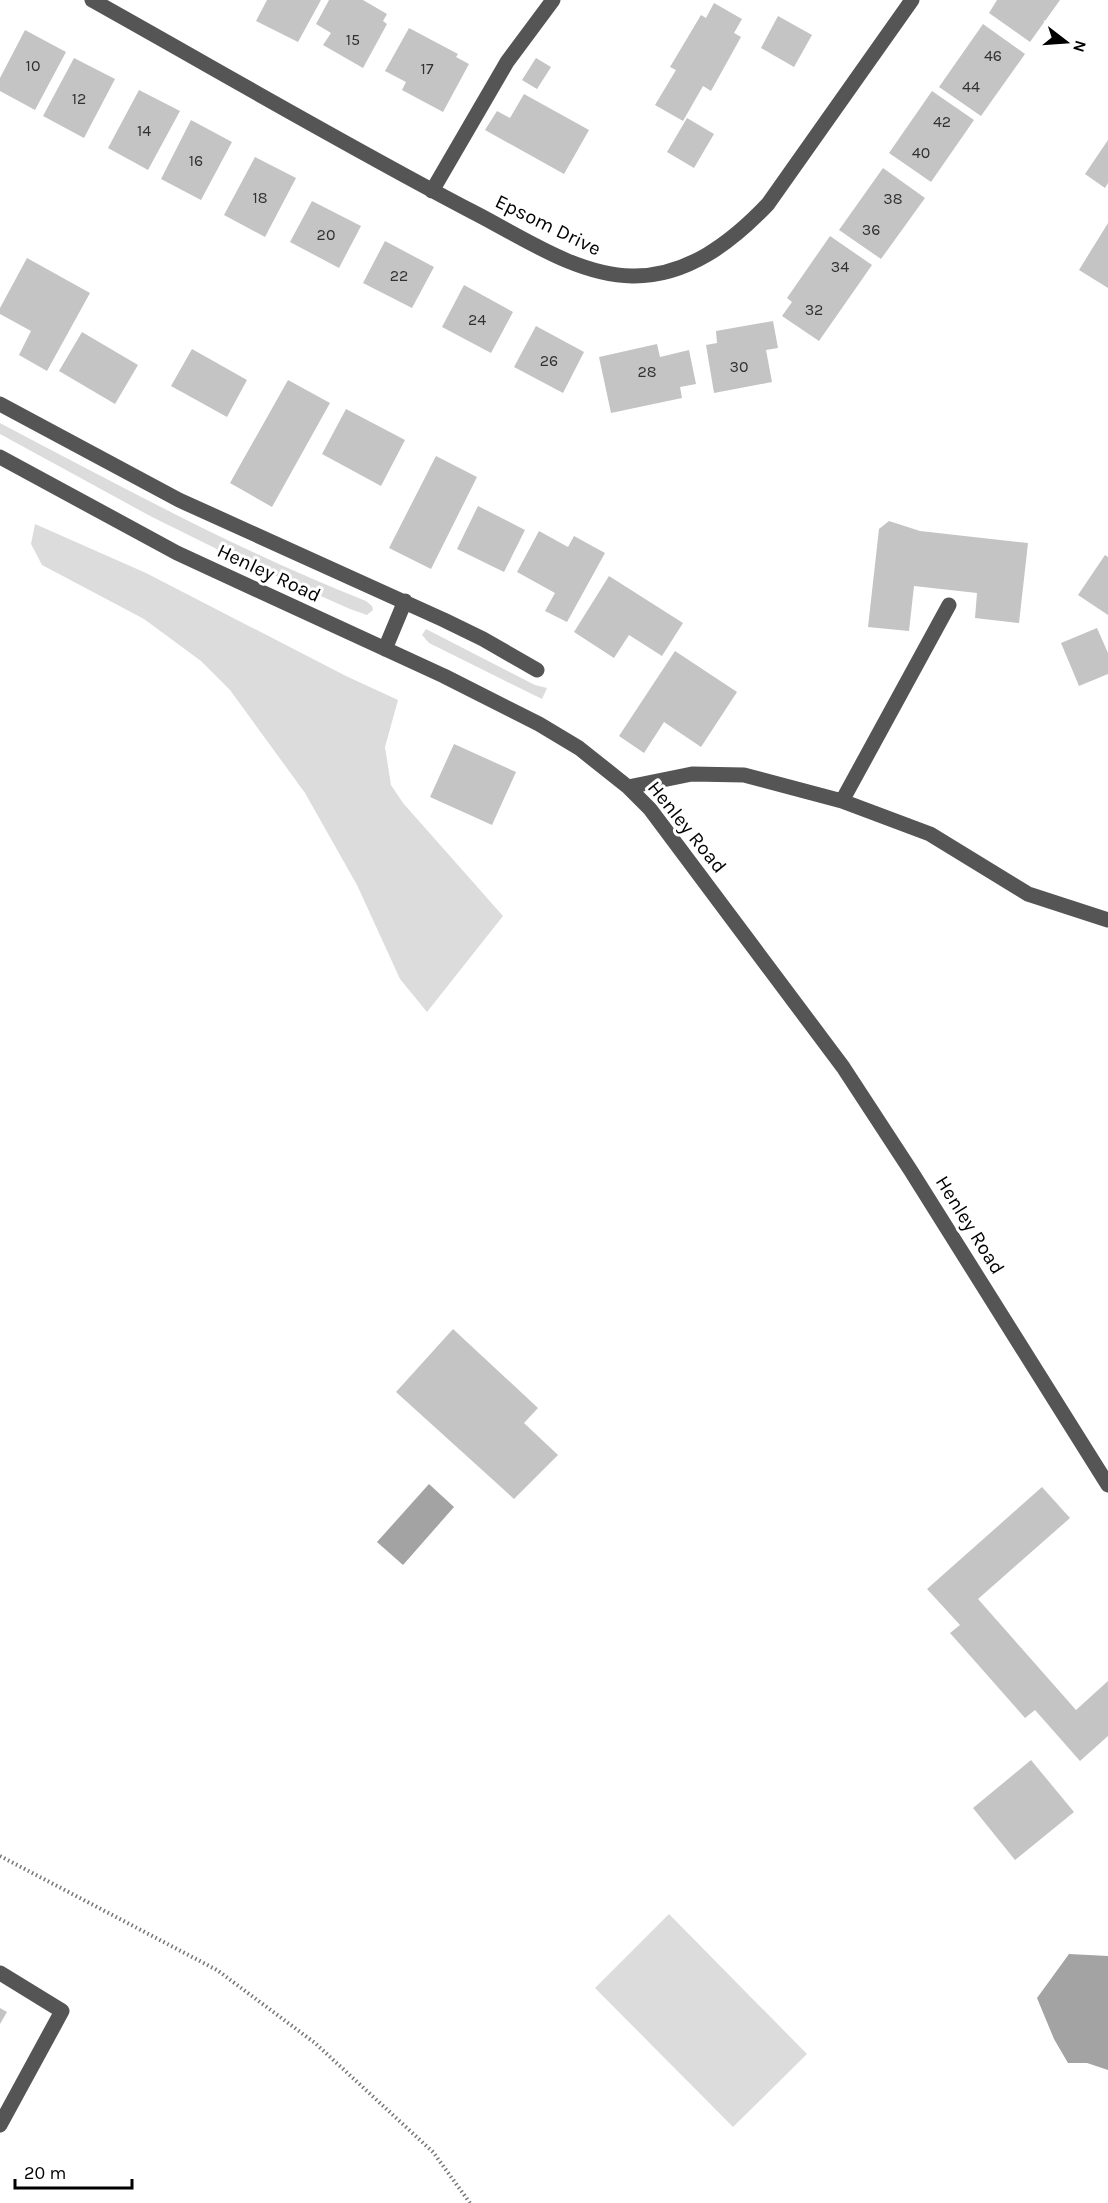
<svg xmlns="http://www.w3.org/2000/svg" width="1108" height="2203" font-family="Karla,sans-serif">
	<rect width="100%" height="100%" fill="#fff"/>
	<!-- green -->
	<path fill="#dcdcdc" d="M 0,423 C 120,486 239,551 366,601 L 372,606 L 373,610 L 367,615 L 350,609 L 233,557 L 152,517 L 0,434 Z
		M 35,524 L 146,573 L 346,676 L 398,700 L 385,747 L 391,785 L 403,803 L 503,916 L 427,1012 L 400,979 L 357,885 L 305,793 L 230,690 L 201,661 L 144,619 L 42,565 L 31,544 Z
		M 426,629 L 535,685 L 547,688 L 542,699 L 429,643 L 422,635 Z
		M 669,1914 L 807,2054 L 733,2127 L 595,1988 Z"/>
	<!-- water -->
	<path fill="#a3a3a3" d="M 429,1484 L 454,1507 L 403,1565 L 377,1542 Z
		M 1069,1954 L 1108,1956 L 1108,2070 L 1087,2063 L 1068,2063 L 1054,2039 L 1037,1998 Z"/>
	<!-- building -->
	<path fill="#c4c4c4" d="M 267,0 L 321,0 L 298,42 L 256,21 Z
		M 329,0 L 363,0 L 387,14 L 383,21 L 387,24 L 363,68 L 323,45 L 331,33 L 316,24 Z
		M 997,0 L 1060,0 L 1030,42 L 989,13 Z
		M 714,3 L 742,19 L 734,33 L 741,37 L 711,91 L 703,86 L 683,121 L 655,105 L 676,70 L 670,67 L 701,15 L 706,18 Z
		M 778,16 L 812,35 L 794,67 L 761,48 Z
		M 983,24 L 1025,54 L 981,116 L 939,87 Z
		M 409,28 L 458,54 L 456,57 L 469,64 L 443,112 L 402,90 L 406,82 L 385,71 Z
		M 25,30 L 66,52 L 35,110 L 0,91 L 0,78 Z
		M 74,58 L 115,79 L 84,138 L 43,116 Z
		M 536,58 L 551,67 L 537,89 L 522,80 Z
		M 139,90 L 180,111 L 148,170 L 108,148 Z
		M 932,91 L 974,120 L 931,182 L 889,153 Z
		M 524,94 L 589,130 L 564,174 L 485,130 L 497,111 L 510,118 Z
		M 687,118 L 714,134 L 694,168 L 667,152 Z
		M 191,120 L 232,142 L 201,200 L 161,179 Z
		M 1108,140 L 1108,183 L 1105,188 L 1085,174 Z
		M 255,157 L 296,178 L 265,237 L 224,215 Z
		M 883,168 L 925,198 L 881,259 L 839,230 Z
		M 312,201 L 361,226 L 339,268 L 290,242 Z
		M 1108,223 L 1108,288 L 1079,270 Z
		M 830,236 L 872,265 L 819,341 L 782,316 L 792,302 L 787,298 Z
		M 385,241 L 434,267 L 412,308 L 363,283 Z
		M 27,258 L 90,293 L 47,371 L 19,355 L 31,331 L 0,314 L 0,308 Z
		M 464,285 L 513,312 L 491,353 L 442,327 Z
		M 773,321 L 778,348 L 766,350 L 772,382 L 714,393 L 706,345 L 717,343 L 716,331 Z
		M 536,326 L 584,352 L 563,393 L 514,367 Z
		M 82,332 L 138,365 L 115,404 L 59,371 Z
		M 657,344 L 660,357 L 689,350 L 696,384 L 680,387 L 682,398 L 611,413 L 599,357 Z
		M 192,349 L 247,380 L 227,417 L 171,386 Z
		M 288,380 L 330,403 L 272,507 L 230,483 Z
		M 346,409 L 405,440 L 381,486 L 322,454 Z
		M 436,456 L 477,477 L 431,569 L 389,548 Z
		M 478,506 L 525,530 L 504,572 L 457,549 Z
		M 889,521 L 920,531 L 1028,543 L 1019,623 L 975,618 L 977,593 L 914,586 L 909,631 L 868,627 L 879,529 Z
		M 539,531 L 568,547 L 574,536 L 605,553 L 567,622 L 545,611 L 555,593 L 517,572 Z
		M 1105,555 L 1108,557 L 1108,615 L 1078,595 Z
		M 609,576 L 683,623 L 662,656 L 629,635 L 614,658 L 574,632 Z
		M 1097,628 L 1108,653 L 1108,674 L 1079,686 L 1061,643 Z
		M 675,651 L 737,692 L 701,747 L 664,722 L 644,753 L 619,736 Z
		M 454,744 L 516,772 L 492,825 L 430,797 Z
		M 453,1329 L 538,1408 L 524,1423 L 558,1455 L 514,1499 L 396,1392 Z
		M 1042,1487 L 1070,1518 L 978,1599 L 1076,1710 L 1108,1681 L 1108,1736 L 1080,1761 L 1035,1710 L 1025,1718 L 950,1633 L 960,1625 L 927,1589 Z
		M 1031,1760 L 1074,1812 L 1015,1860 L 973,1808 Z
		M 0,2008 L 7,2012 L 0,2024 Z"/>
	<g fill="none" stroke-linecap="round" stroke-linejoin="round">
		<!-- path -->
		<path stroke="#777" stroke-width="4" stroke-dasharray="1.5 3" stroke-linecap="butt" d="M 0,1856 L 217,1970 L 315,2043 L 433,2152 L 470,2203"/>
		<!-- minor -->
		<path stroke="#555" stroke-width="15" d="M 92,0 C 219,71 345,145 473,212 C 522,237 576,275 632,276 C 687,277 732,242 768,204 L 912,0
			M 432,191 L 507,62 L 553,0
			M 0,404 L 179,500 L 444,620 L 483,639 L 537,670
			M 0,457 L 177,553 L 444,676 L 539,724 L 579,748 L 628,787 L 650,809 L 843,1067 L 911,1171 L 1108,1485
			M 385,649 L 405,601
			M 628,787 L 692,774 L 744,775 L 842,801 L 949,605
			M 842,801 L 930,834 L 1028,894 L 1108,920
			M 0,1973 L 62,2011 L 0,2125"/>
	</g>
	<g text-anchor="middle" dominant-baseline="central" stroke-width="6" stroke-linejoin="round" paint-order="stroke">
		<!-- number labels -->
		<g font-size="16" fill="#313131">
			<text x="353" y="39">15</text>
			<text x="993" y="55">46</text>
			<text x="33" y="65">10</text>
			<text x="427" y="68">17</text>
			<text x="971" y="86">44</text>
			<text x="79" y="98">12</text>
			<text x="942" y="121">42</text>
			<text x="144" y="130">14</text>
			<text x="921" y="152">40</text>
			<text x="196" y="160">16</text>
			<text x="260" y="197">18</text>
			<text x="893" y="198">38</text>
			<text x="871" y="229">36</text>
			<text x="326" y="234">20</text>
			<text x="840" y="266">34</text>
			<text x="399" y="275">22</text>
			<text x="814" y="309">32</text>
			<text x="477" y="319">24</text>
			<text x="549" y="360">26</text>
			<text x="739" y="366">30</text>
			<text x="647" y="371">28</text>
		</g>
		<!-- street labels -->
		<g font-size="20" fill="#000" stroke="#fff">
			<text transform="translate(548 225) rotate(26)">Epsom Drive</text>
			<text transform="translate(269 573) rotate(25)">Henley Road</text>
			<text transform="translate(687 827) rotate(51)">Henley Road</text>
			<text transform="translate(970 1225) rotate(58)">Henley Road</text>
		</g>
	</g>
	<!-- north arrow -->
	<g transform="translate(1066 42) rotate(107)" stroke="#ffffff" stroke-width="4.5" paint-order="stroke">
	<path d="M0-4.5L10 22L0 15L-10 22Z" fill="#000000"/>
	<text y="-9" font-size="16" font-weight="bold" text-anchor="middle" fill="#000000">N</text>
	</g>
	<!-- scale -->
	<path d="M15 2179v9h117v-9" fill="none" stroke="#000000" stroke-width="3"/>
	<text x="24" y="2179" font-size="18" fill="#000000" stroke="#ffffff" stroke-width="4.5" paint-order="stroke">20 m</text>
</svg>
